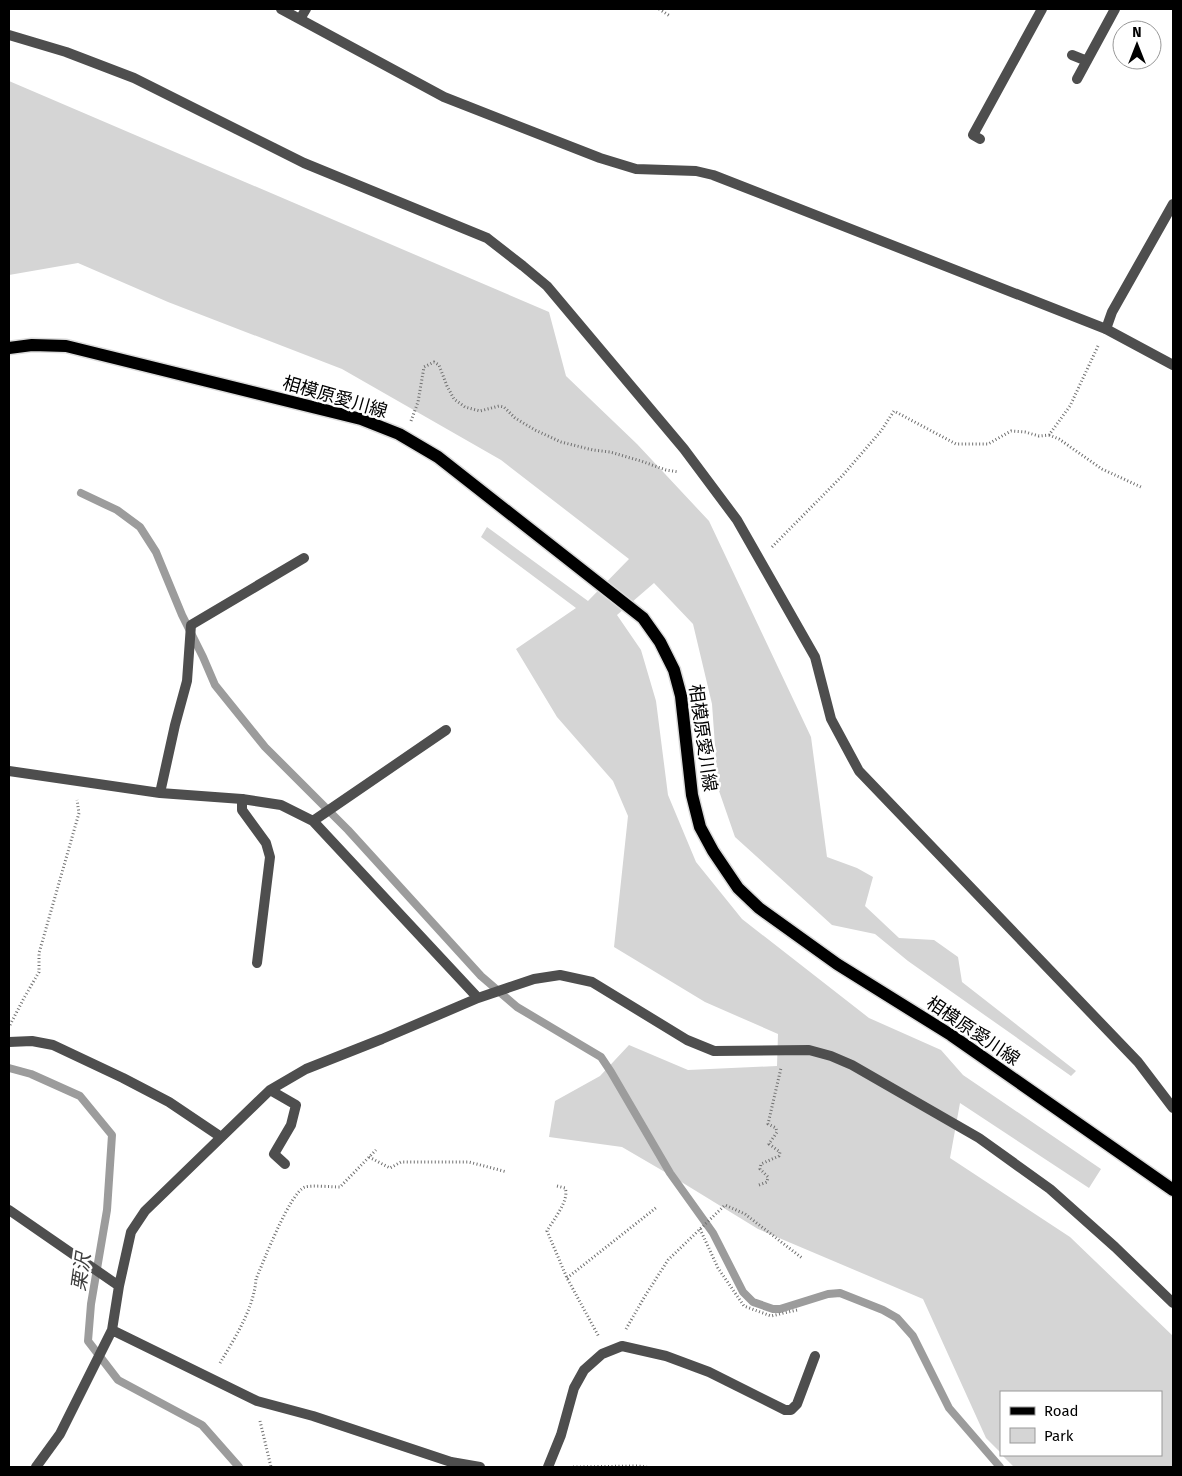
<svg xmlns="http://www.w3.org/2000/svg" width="1182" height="1476" font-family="'Fira Sans','Noto Sans JP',sans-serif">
	<rect width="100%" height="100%" fill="#fff"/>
	<!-- green -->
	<path fill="#d5d5d5" d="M 9,81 L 549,312 L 566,376 L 637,444 L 709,521 L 811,737 L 827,857 L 857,868 L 873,877 L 865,906 L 899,938 L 934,940 L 958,957 L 962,982 L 1076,1071 L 1071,1076 L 908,961 L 875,934 L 832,925 L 735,837 L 718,788 L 712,704 L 693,624 L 654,583 L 617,615 L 641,650 L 656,701 L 668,795 L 696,862 L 742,919 L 869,1018 L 941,1050 L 963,1075 L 1101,1169 L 1089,1188 L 960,1103 L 950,1158 L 1070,1237 L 1173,1336 L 1173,1467 L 1014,1467 L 1002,1455 L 1161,1455 L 1161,1392 L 1001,1392 L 1001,1453 L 986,1438 L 923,1299 L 758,1229 L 670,1175 L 622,1147 L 549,1137 L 555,1101 L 600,1076 L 629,1045 L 688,1070 L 777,1066 L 778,1034 L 705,1002 L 614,947 L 628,816 L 613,781 L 557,717 L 516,649 L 576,608 L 481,537 L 487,527 L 588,601 L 629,559 L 501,460 L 342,369 L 168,302 L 78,263 L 9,275 Z"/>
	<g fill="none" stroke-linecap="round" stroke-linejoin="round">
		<!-- stream -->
		<path stroke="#9c9c9c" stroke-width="8" d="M 81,493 L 117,510 L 140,527 L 156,552 L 182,615 L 203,657 L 215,685 L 265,747 L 348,830 L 481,976 L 517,1007 L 601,1057 L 611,1072 L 670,1173 L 713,1233 L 743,1292 L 753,1302 L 773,1309 L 780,1309 L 828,1294 L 840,1293 L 883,1310 L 897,1318 L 913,1336 L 949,1408 L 1000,1467
			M 9,1068 L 31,1074 L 80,1096 L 112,1135 L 107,1210 L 91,1304 L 88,1341 L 118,1380 L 202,1425 L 239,1467"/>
		<defs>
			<path id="primary" d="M 9,348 L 32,345 L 66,346 L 361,419 L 399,434 L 438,457 L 643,618 L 660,642 L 674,670 L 681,696 L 692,795 L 700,827 L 713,851 L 738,888 L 759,908 L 837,964 L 951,1035 L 1173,1190"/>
		</defs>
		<!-- primary casing -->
		<use href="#primary" stroke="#dbdbdb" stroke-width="15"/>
		<!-- path -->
		<path stroke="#707070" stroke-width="3" stroke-dasharray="1 2.5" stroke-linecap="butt" d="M 659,9 L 670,16
			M 411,421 L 418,402 L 424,367 L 434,362 L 439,365 L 447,386 L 454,399 L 465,407 L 480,411 L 499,406 L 504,407 L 515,418 L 535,430 L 561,442 L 593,450 L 610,452 L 641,461 L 666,470 L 679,472
			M 1049,435 L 1059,439 L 1102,469 L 1141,487
			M 772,547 L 843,475 L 881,431 L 894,411 L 956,444 L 988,444 L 1011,431 L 1025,432 L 1039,436 L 1049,435 L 1070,406 L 1098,346
			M 10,1025 L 24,998 L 39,972 L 39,953 L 79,813 L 77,800
			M 369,1157 L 390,1168 L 401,1162 L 469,1162 L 507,1172
			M 759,1185 L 767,1182 L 768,1177 L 760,1169 L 761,1164 L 779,1156 L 780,1152 L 769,1144 L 777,1132 L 776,1128 L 768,1124 L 781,1068
			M 557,1186 L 565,1188 C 570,1200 553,1220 547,1231 L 567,1278 L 599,1337
			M 700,1229 L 718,1268 L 744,1306 L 771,1316 L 797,1310
			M 567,1278 L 657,1207
			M 626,1329 L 645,1296 L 668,1260 L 725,1205 L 745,1214 L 802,1258
			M 220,1363 C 235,1338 254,1308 256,1279 C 263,1263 290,1192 305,1187 C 312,1185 332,1187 340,1187 L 376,1150
			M 260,1421 L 271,1467
			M 573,1467 L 637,1466 L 647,1467"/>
		<!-- service -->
		<path stroke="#4e4e4e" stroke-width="10" d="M 9,35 L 66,52 L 134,78 L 304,163 L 487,238 L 523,266 L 547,286 L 684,449 L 737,520 L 815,657 L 831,719 L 859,771 L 1138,1062 L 1173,1108
			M 1072,55 L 1087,61
			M 1077,79 L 1115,9
			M 980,139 L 973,135 L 1042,9
			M 1106,329 L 1112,312 L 1173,204
			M 242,799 L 242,810 L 266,843 L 270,857 L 257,963"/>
		<!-- minor -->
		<path stroke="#4e4e4e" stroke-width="10" d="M 281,9 L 444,97 L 600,158 L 636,169 L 696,171 L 713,175 L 1106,329 L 1173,365
			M 300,19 L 306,9
			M 9,771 L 160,793 L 242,799 L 281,805 L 313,821 L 478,998 L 382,1039 L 306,1069 L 270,1090 L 145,1211 L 131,1232 L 119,1286 L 112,1330 L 60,1434 L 36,1467
			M 160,793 L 175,725 L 187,681 L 191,625 L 304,558
			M 313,821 L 446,730
			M 478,998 L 534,979 L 560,975 L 592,982 L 687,1040 L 714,1051 L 809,1050 L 831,1056 L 852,1065 L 979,1138 L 1050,1189 L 1115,1247 L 1173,1303
			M 9,1042 L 32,1041 L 53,1045 L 123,1078 L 169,1102 L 221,1137
			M 270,1090 L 296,1105 L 291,1125 L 274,1154 L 285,1164
			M 9,1210 L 119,1286
			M 112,1330 L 257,1401 L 313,1416 L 451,1462 L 480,1467
			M 548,1467 L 561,1435 L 574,1388 L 584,1370 L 602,1354 L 622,1346 L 666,1356 L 709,1372 L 785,1410 L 791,1410 L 797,1404 L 815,1356"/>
		<!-- primary -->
		<use href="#primary" stroke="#000" stroke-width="12"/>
	</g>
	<g text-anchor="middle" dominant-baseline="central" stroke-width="5" stroke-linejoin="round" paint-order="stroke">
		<!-- street labels -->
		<g font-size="18" fill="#000" stroke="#fff">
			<text transform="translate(335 397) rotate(16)">相模原愛川線</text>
			<text transform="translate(703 738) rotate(82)">相模原愛川線</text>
			<text transform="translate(973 1031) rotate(34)">相模原愛川線</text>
		</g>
		<!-- water labels -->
		<g font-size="19" font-style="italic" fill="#3d3d3d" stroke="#fff">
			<text transform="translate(81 1272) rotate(-82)">栗沢</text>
		</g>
	</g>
	<!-- border -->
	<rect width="1182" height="1476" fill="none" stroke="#000000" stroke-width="20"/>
	<!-- legend -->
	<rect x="1000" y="1391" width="162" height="65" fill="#ffffff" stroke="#999999"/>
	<rect x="1010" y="1407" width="25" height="8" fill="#000000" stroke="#999999"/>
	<text x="1044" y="1416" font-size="15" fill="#000000">Road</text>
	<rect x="1010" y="1428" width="25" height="15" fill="#d5d5d5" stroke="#999999"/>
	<text x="1044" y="1441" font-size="15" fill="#000000">Park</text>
	<!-- north arrow -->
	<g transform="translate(1137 45)"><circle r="24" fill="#ffffff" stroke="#999999"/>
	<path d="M0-4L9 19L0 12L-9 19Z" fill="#000000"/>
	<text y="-8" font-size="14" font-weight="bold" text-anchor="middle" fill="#000000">N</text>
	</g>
</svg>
